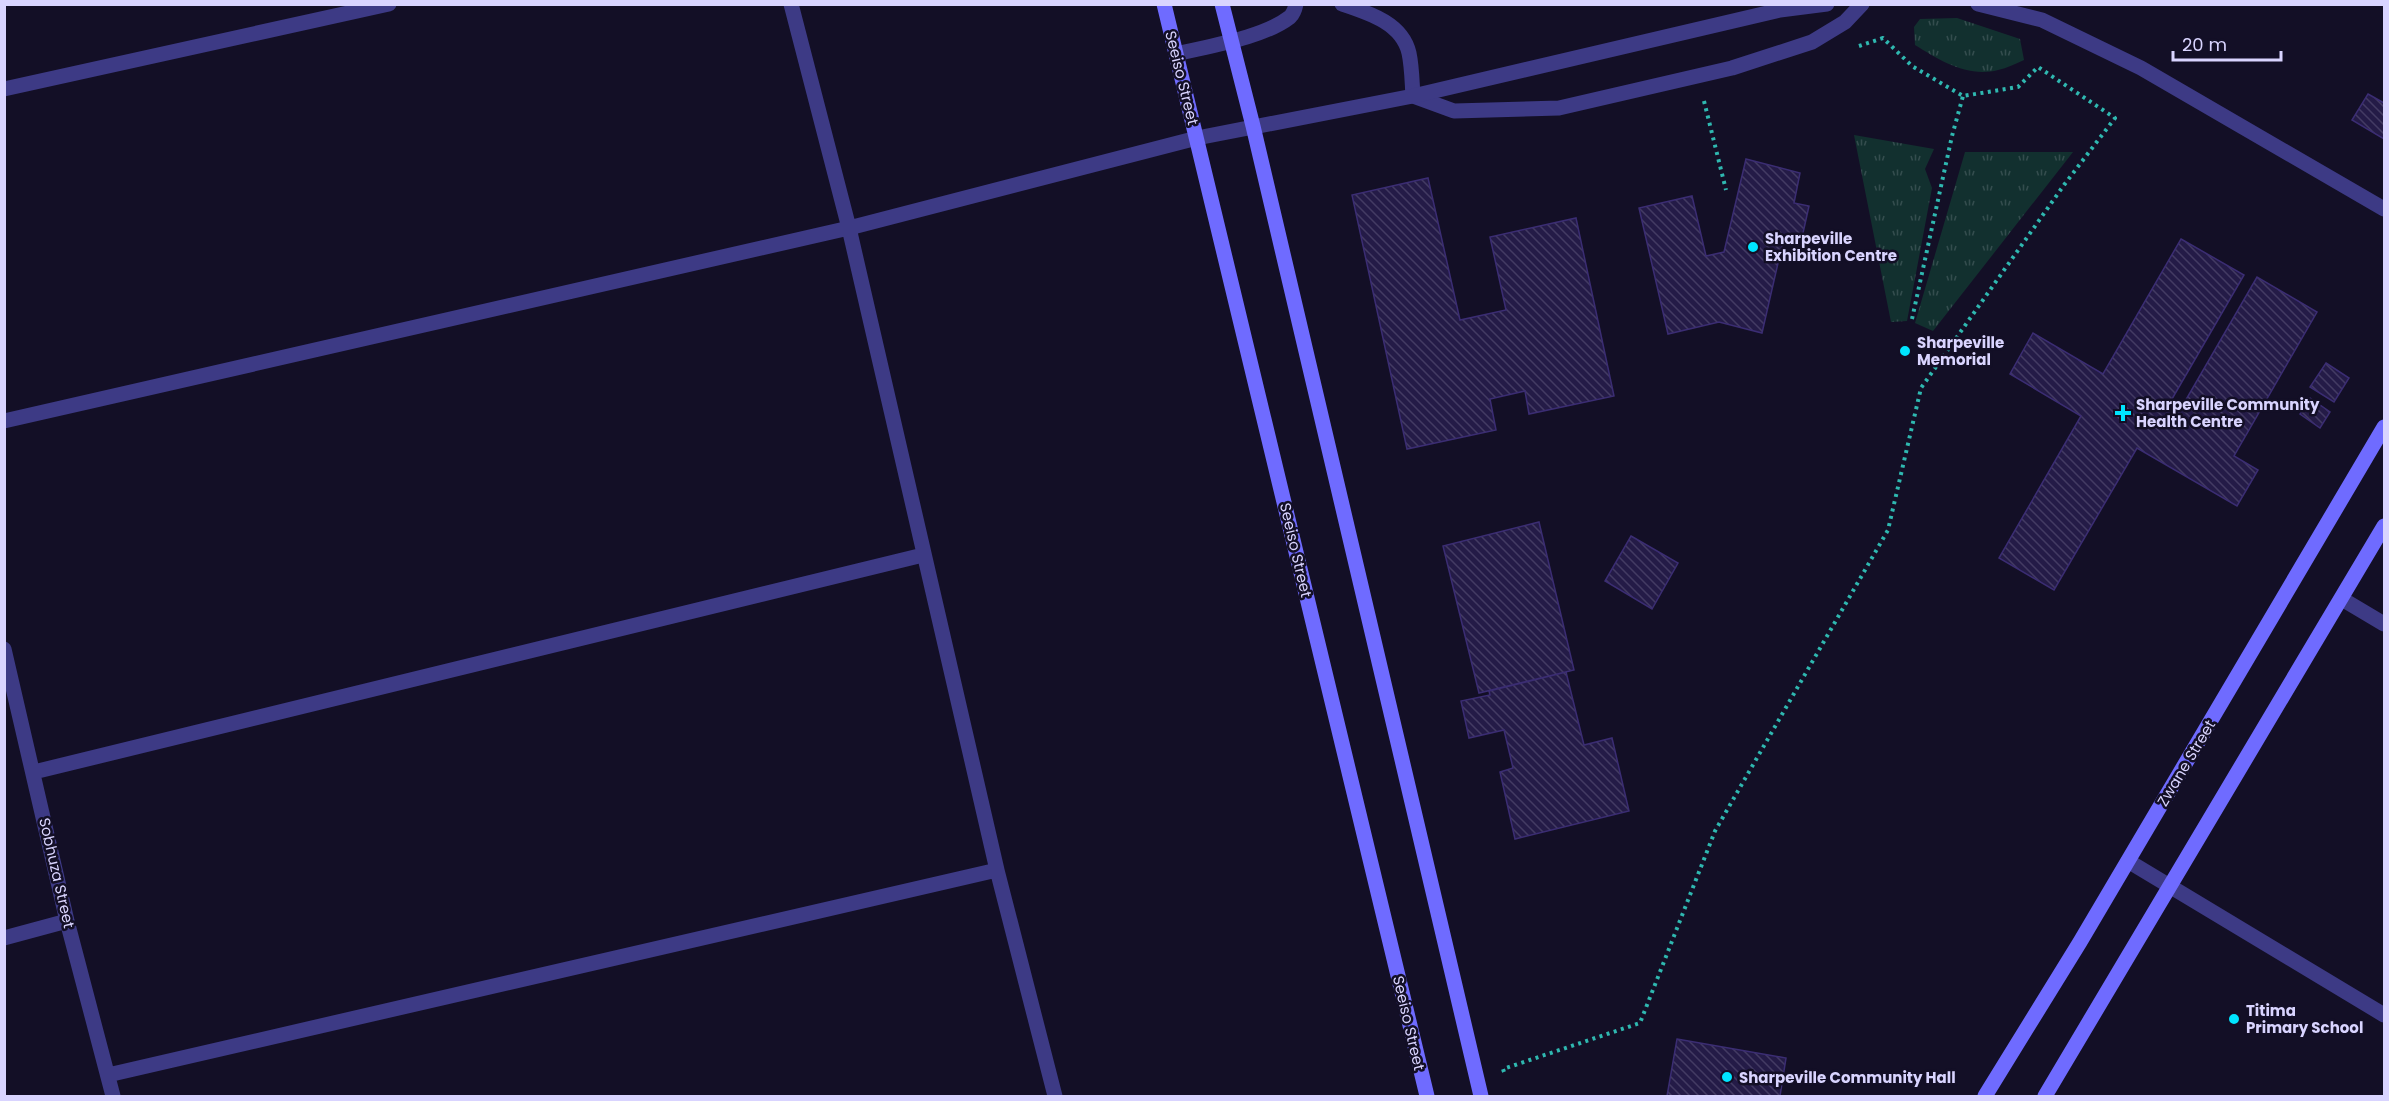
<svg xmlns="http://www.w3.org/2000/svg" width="2389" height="1101" font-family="Poppins,sans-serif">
	<defs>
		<pattern id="grass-tufts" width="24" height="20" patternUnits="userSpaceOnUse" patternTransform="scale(1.5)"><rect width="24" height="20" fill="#12302f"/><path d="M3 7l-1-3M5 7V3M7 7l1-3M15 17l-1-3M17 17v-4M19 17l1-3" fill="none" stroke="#344d4e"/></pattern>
		<pattern id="building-back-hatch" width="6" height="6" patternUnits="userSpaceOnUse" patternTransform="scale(1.5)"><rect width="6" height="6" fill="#241b47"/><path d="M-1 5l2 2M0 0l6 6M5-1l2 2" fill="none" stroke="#433b63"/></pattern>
	</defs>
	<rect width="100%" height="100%" fill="#130f26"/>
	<!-- grass -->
	<path fill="url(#grass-tufts)" d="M 1957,18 L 2020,39 L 2024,60 C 2015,64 2007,68 1998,70 C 1968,78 1939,60 1915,45 L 1914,27 L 1920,19 Z
		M 1854,135 L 1934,149 L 1925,169 L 1932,188 L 1907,321 L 1891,322 Z
		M 1965,152 L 2073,152 L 1933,331 L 1915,323 Z"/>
	<!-- building -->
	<path fill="url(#building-back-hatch)" stroke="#3b2d73" stroke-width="1.5" d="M 2368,94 L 2384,103 L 2384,139 L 2352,120 Z
		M 1746,159 L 1800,173 L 1794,203 L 1809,206 L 1801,242 L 1784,237 L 1762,333 L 1719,322 L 1668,334 L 1639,208 L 1692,196 L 1706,256 L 1724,252 Z
		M 1428,178 L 1460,320 L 1506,310 L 1490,237 L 1576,218 L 1614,396 L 1529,414 L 1525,391 L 1490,399 L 1496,430 L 1407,449 L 1352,195 Z
		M 2181,239 L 2244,275 L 2165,411 L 2176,417 L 2257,277 L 2317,312 L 2234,456 L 2258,470 L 2237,506 L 2137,448 L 2054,590 L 1999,558 L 2081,416 L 2010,374 L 2033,333 L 2103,374 Z
		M 2326,363 L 2349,378 L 2334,402 L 2310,387 Z
		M 2310,398 L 2330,412 L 2320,428 L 2300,414 Z
		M 1539,522 L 1574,670 L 1479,693 L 1443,546 Z
		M 1631,536 L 1678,563 L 1652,609 L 1605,581 Z
		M 1566,672 L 1584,745 L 1612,738 L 1629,811 L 1515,839 L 1500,772 L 1513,768 L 1504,730 L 1469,738 L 1461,701 L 1490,695 L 1489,691 Z
		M 1677,1039 L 1786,1058 L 1780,1096 L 1667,1096 Z"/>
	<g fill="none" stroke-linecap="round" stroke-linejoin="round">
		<!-- path -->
		<path stroke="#2fb8b0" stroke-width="4" stroke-dasharray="3 4.5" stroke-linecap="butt" d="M 1704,101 L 1726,190
			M 1912,319 L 1952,136 L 1963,96
			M 1504,1072 L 1503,1069 L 1640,1023 L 1715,831 L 1888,530 L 1921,388 L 2064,185 L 2115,118 L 2038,67 L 2018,87 L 1963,96 L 1912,66 L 1883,38 L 1859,46"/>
		<!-- lane -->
		<path stroke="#3d3a85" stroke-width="15" d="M 1342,4 C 1369,13 1402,23 1409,53 C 1412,67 1412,82 1413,96 L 1454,111 L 1559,108 L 1732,68 L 1812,42 L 1845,22 L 1862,4
			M 1176,54 C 1209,46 1263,38 1290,17 C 1293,14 1295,9 1296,4"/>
		<!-- street -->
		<path stroke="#3d3a85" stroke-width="15" d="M 791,4 L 849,228 L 997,870 L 1055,1096
			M 1978,4 L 2042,20 L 2141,68 L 2384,209
			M 4,89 L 389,4
			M 4,421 L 849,228 L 1197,138 L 1413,96 L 1780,10 L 1827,4
			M 2342,599 L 2384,624
			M 4,649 L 67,921 L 113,1096
			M 34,772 L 923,555
			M 2128,861 L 2384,1015
			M 4,938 L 67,921
			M 108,1075 L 997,870"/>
		<!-- secondary -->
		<path stroke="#6f6bff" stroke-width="15" d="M 1164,4 L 1427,1096
			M 1222,4 L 1253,126 L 1481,1096
			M 1985,1096 L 2080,942 L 2384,427
			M 2045,1096 L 2384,526"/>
	</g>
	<!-- markers -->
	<g fill="#00e5ff" stroke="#130f26" stroke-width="2">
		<circle cx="1753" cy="247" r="6"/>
		<circle cx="1905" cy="351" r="6"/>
		<path d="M2120 404h6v6h6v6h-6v6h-6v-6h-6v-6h6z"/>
		<circle cx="2234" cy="1019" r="6"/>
		<circle cx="1727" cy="1077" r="6"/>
	</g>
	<g text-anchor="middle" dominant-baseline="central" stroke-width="5" stroke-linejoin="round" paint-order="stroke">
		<!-- street labels -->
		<g font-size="15" fill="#d9d4ff" stroke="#130f26">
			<text transform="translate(1182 78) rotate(76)">Seeiso Street</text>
			<text transform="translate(1296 550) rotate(77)">Seeiso Street</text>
			<text transform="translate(2186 763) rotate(-59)">Zwane Street</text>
			<text transform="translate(57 873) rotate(77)">Sobhuza Street</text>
			<text transform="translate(1409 1023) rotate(77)">Seeiso Street</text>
		</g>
		<!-- poi labels -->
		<g font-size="15" font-weight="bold" fill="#d9d4ff" stroke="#130f26" text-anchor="start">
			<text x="1765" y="238">Sharpeville<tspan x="1765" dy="17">Exhibition Centre</tspan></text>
			<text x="1917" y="342">Sharpeville<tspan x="1917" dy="17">Memorial</tspan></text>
			<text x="2136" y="404">Sharpeville Community<tspan x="2136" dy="17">Health Centre</tspan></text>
			<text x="2246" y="1010">Titima<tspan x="2246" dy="17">Primary School</tspan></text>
			<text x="1739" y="1077">Sharpeville Community Hall</text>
		</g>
	</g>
	<!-- border -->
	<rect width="2389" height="1101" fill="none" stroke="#d9d4ff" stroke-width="12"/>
	<!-- scale -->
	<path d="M2173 51v9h108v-9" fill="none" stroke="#d9d4ff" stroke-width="3"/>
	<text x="2182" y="51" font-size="18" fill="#d9d4ff" stroke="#130f26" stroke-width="4.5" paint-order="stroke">20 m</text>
</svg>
